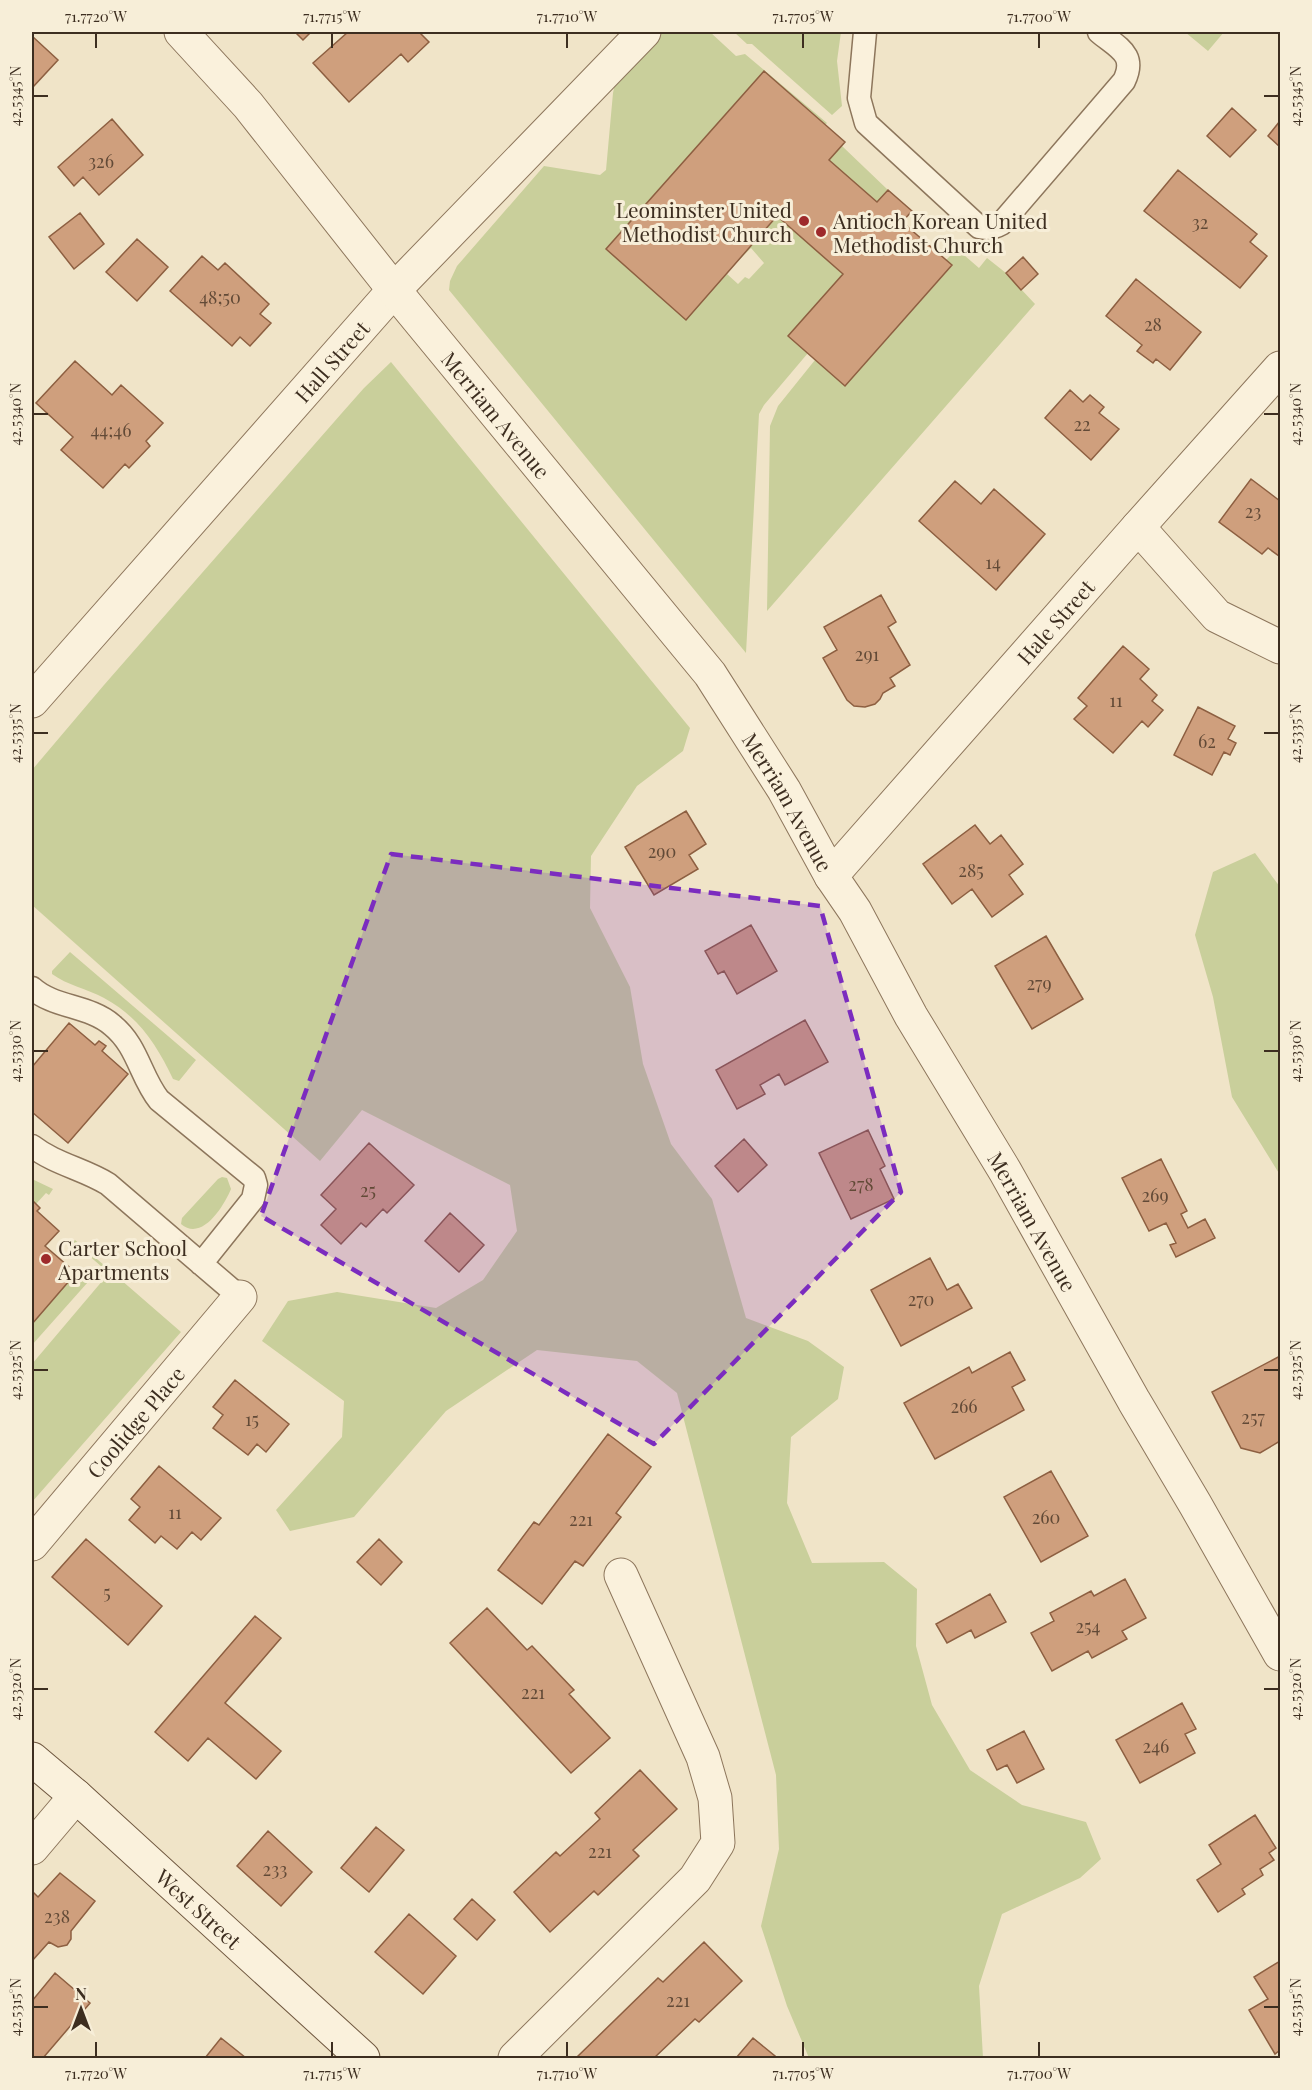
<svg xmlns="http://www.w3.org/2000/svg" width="1312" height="2090" font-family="'Playfair Display',serif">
	<rect width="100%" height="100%" fill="#f0e4c8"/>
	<!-- green -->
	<path fill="#c9cf9b" d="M 661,32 L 710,32 L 736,56 L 745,54 L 827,123 L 825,125 L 764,71 L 606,249 L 686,319 L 727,274 L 738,284 L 745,277 L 749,279 L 764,263 L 751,248 L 738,261 L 777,216 L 843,274 L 788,336 L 808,353 L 764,405 L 759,414 L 746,653 L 449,290 L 450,281 L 457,266 L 544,166 L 600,175 L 606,170 L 613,93 L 616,79 Z
		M 734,32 L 841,32 L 837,61 L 842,106 L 832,115 L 752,44 L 747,44 Z
		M 1185,32 L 1224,32 L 1208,51 Z
		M 842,146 L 888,190 L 877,202 L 829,160 Z
		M 957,249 L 979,268 L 987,258 L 1006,273 L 1035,304 L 767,611 L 770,426 L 778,406 L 815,360 L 845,386 L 952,266 L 946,260 Z
		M 391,362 L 690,728 L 683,751 L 637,786 L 591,856 L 590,908 L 630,987 L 643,1064 L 671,1144 L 712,1199 L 746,1318 L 808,1341 L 844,1367 L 838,1399 L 791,1437 L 787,1503 L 812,1563 L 884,1562 L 917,1589 L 916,1646 L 932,1705 L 970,1770 L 1022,1805 L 1086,1822 L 1101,1859 L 1080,1878 L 1002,1914 L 979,1986 L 983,2058 L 809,2058 L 787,2006 L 761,1926 L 779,1849 L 776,1775 L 677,1393 L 637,1361 L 537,1350 L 446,1411 L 354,1517 L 290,1531 L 276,1510 L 342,1437 L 344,1401 L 262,1341 L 288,1301 L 337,1292 L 436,1308 L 483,1280 L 517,1231 L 510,1185 L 362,1110 L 320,1161 L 32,905 L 32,770 L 104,685 L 341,414 L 364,388 Z
		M 1255,853 L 1280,887 L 1280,1175 L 1232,1097 L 1213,997 L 1195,935 L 1213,872 Z
		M 70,952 L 196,1060 L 179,1081 L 173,1079 C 157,1045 138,1016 104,998 C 87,989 67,985 52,974 L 52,971 Z
		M 222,1177 L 227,1178 L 231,1189 C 224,1206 202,1242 181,1224 L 182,1218 L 218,1179 Z
		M 32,1179 L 53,1189 L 49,1195 L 46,1193 L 36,1204 L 32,1200 Z
		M 75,1240 L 181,1332 L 32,1502 L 32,1364 L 109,1273 L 73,1242 Z
		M 76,1273 L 88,1282 L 32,1345 L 32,1324 Z"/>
	<!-- building -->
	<path fill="#cf9f7d" stroke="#8d5f41" stroke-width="1.5" d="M 295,32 L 311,32 L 303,40 Z
		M 348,32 L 419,32 L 429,42 L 408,62 L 401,54 L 349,102 L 313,63 Z
		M 32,36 L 58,60 L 32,88 Z
		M 764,71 L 845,142 L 829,160 L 877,202 L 888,190 L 912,211 L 902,222 L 952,265 L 845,386 L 788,336 L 843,274 L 777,216 L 686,320 L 606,249 Z
		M 1232,108 L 1256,130 L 1230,157 L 1207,136 Z
		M 112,119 L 143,155 L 99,195 L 83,177 L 74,186 L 58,167 Z
		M 1280,121 L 1280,147 L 1268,136 Z
		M 1178,170 L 1257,234 L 1250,242 L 1267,256 L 1240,288 L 1144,211 Z
		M 80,213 L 104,244 L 74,269 L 49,237 Z
		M 137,239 L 168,267 L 137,301 L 106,272 Z
		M 202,256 L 218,270 L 225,263 L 269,304 L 260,314 L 271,323 L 250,346 L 240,337 L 232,346 L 170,291 Z
		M 1023,257 L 1038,274 L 1021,290 L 1006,273 Z
		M 1136,279 L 1201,332 L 1170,370 L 1156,359 L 1153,363 L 1137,351 L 1142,345 L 1106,316 Z
		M 75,361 L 112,395 L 121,385 L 163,423 L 146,441 L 150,446 L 129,468 L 125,464 L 103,488 L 61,450 L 73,437 L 36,403 Z
		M 1070,390 L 1083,402 L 1090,395 L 1104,407 L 1099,413 L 1119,429 L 1091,460 L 1045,418 Z
		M 1251,479 L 1280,501 L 1279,556 L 1268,548 L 1262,554 L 1219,522 Z
		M 955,481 L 981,504 L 994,489 L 1045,534 L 996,590 L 919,521 Z
		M 881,595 L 896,622 L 888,627 L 910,665 L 890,678 L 895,686 L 883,693 L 880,699 L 875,704 L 865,707 L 854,706 L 847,700 L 823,658 L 837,650 L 824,627 Z
		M 1123,646 L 1149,669 L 1140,679 L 1157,695 L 1152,701 L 1163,710 L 1148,727 L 1142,721 L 1113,753 L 1074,719 L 1087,706 L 1078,698 Z
		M 1198,707 L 1235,726 L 1228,739 L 1236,743 L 1230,755 L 1224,752 L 1212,775 L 1174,755 Z
		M 686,811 L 706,844 L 689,855 L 698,869 L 654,895 L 625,847 Z
		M 975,825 L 990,844 L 1001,835 L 1023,864 L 1009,875 L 1023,894 L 992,917 L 972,889 L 952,904 L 923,864 Z
		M 751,925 L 777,971 L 737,994 L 724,971 L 718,974 L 705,951 Z
		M 1046,936 L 1083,999 L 1032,1029 L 995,966 Z
		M 805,1020 L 828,1062 L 785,1085 L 779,1074 L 760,1085 L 765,1094 L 737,1109 L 716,1070 Z
		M 69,1023 L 95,1045 L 99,1041 L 106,1046 L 102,1051 L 128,1074 L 68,1143 L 32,1112 L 32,1067 Z
		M 868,1130 L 885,1166 L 880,1169 L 894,1199 L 851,1219 L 819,1153 Z
		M 744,1139 L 767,1165 L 738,1192 L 715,1166 Z
		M 369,1143 L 414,1185 L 387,1213 L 383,1209 L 366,1227 L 361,1223 L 341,1244 L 321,1225 L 336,1209 L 321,1195 Z
		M 1161,1159 L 1187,1211 L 1181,1214 L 1188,1228 L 1205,1219 L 1215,1238 L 1176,1257 L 1170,1245 L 1176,1243 L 1166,1223 L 1149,1231 L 1122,1178 Z
		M 32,1200 L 40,1208 L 37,1211 L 59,1231 L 45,1246 L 76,1273 L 32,1324 Z
		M 450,1213 L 484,1245 L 459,1272 L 425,1241 Z
		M 930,1258 L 947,1290 L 958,1284 L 972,1308 L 901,1346 L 871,1290 Z
		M 1010,1352 L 1025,1380 L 1012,1387 L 1024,1410 L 935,1459 L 904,1403 L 969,1367 L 972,1373 Z
		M 1280,1356 L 1280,1441 L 1260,1453 L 1241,1448 L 1212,1392 Z
		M 235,1380 L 289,1424 L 266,1452 L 257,1444 L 248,1455 L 213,1428 L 223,1415 L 213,1407 Z
		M 608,1434 L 651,1467 L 616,1513 L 621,1517 L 583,1566 L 575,1561 L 542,1604 L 498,1570 L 534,1522 L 539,1525 Z
		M 159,1466 L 221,1518 L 201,1540 L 192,1532 L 177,1549 L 161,1536 L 155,1543 L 129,1520 L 140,1507 L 131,1499 Z
		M 1051,1471 L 1088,1536 L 1041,1562 L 1004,1497 Z
		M 86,1539 L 162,1606 L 128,1645 L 52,1577 Z
		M 379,1539 L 402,1562 L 381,1585 L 357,1562 Z
		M 1125,1579 L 1146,1618 L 1122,1631 L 1127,1639 L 1092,1658 L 1088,1651 L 1052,1671 L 1031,1633 L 1054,1621 L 1050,1613 L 1091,1591 L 1094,1596 Z
		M 990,1594 L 1006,1622 L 975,1638 L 971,1630 L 947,1643 L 936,1624 Z
		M 487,1608 L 527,1650 L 532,1646 L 574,1690 L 569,1694 L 610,1738 L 571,1773 L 450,1643 Z
		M 255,1616 L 281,1638 L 225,1703 L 281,1751 L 256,1779 L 208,1738 L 188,1761 L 155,1732 Z
		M 1182,1703 L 1196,1729 L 1185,1734 L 1195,1753 L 1140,1783 L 1116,1740 Z
		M 1024,1731 L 1044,1769 L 1017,1783 L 1007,1765 L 997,1770 L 987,1750 Z
		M 640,1770 L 677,1809 L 633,1850 L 639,1856 L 598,1895 L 594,1891 L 550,1932 L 514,1892 L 556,1852 L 560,1856 L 600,1819 L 595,1813 Z
		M 1255,1815 L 1276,1848 L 1269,1853 L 1274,1860 L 1260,1869 L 1263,1875 L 1242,1889 L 1245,1894 L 1218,1912 L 1197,1880 L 1221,1864 L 1209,1845 Z
		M 376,1827 L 404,1850 L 369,1892 L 341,1868 Z
		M 268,1831 L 312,1872 L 281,1906 L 237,1866 Z
		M 60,1873 L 95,1901 L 71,1931 L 71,1939 L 67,1945 L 58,1947 L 49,1942 L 32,1961 L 32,1891 L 38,1897 Z
		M 472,1899 L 495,1920 L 477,1940 L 454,1919 Z
		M 409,1914 L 456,1956 L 423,1994 L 375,1952 Z
		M 704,1942 L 742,1981 L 699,2022 L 695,2019 L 654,2058 L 576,2058 L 658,1978 L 663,1982 Z
		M 1280,1961 L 1280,2050 L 1275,2054 L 1249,2010 L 1268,1999 L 1254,1977 Z
		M 55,1973 L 90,2003 L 43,2058 L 32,2058 L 32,2001 Z
		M 221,2038 L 246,2058 L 205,2058 Z
		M 753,2038 L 775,2056 L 772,2058 L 736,2058 Z"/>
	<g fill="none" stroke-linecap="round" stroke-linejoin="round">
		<defs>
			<path id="service" d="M 865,32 L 859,98 L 866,123 L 979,227 C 988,229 994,228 1001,224 L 1124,81 C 1137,54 1118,48 1099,32
				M 32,988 C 54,1008 89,1005 112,1025 C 138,1046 140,1076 159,1100 L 254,1178 L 256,1185 L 253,1199 L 201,1264
				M 32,1146 C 55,1164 84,1169 108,1184 L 240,1297"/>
			<g id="minor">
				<path d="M 1138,527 L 1217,616 L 1280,647"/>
				<path id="s1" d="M 32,701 L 394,290 L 644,32"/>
				<path id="s2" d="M 831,876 L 1138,527 L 1280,368"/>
				<path id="s3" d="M 32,1544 L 240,1297"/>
				<path d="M 32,1848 L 76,1796"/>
				<path d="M 515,2058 L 695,1879 L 718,1843 L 715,1798 L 703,1757 L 621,1575"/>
			</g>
			<g id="tertiary">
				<path id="s4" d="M 181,32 L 248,105 L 394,290 L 710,674 L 784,790 L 831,876 L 855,911 L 911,1016 L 1005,1171 L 1134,1401 L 1195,1504 L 1280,1654"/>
			</g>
			<g id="secondary">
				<path id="s5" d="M 32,1759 L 76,1796 L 363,2058"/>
			</g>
		</defs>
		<!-- service casing -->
		<use href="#service" stroke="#8d765c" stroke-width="25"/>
		<!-- minor casing -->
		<use href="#minor" stroke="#8d765c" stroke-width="35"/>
		<!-- tertiary casing -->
		<use href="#tertiary" stroke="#8d765c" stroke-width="35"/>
		<!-- secondary casing -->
		<use href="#secondary" stroke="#6f573f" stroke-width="35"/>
		<!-- service -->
		<use href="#service" stroke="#faf1dc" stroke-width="22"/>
		<!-- minor -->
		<use href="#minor" stroke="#faf1dc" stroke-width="33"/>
		<!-- tertiary -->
		<use href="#tertiary" stroke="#faf1dc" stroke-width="33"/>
		<!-- secondary -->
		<use href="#secondary" stroke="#faf1dc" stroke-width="33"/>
	</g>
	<!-- marked area -->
	<path fill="#7b2cbf" fill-opacity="0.2" stroke="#7b2cbf" stroke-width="4.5" stroke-dasharray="12 8" stroke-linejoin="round" d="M 391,854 L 820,906 L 901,1192 L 654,1444 L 261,1216 Z"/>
	<!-- ticks -->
	<path fill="none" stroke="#3d2e20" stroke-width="2" d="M 96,33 L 96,48M 332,33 L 332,48M 567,33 L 567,48M 803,33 L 803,48M 1039,33 L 1039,48M 33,96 L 48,96M 1264,96 L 1279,96M 33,414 L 48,414M 1264,414 L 1279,414M 33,733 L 48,733M 1264,733 L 1279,733M 33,1051 L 48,1051M 1264,1051 L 1279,1051M 33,1370 L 48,1370M 1264,1370 L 1279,1370M 33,1689 L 48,1689M 1264,1689 L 1279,1689M 33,2007 L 48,2007M 1264,2007 L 1279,2007M 96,2042 L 96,2057M 332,2042 L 332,2057M 567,2042 L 567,2057M 803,2042 L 803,2057M 1039,2042 L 1039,2057"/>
	<!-- markers -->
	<g fill="#9e2a2b" stroke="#f7eed8" stroke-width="2">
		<circle cx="804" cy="221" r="6"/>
		<circle cx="821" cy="232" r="6"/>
		<circle cx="46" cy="1259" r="6"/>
	</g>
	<g text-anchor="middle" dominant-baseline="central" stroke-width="6" stroke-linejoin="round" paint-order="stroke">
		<!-- number labels -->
		<g font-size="18" fill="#624a37">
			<text x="101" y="161">326</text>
			<text x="1200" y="222">32</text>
			<text x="220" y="297">48;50</text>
			<text x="1153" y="324">28</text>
			<text x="1082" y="424">22</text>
			<text x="111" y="430">44;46</text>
			<text x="1253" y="511">23</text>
			<text x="993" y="562">14</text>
			<text x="867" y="654">291</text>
			<text x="1116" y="700">11</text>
			<text x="1207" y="741">62</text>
			<text x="662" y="851">290</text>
			<text x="971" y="870">285</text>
			<text x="1039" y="983">279</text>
			<text x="861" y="1184">278</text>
			<text x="368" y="1190">25</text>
			<text x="1155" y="1195">269</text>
			<text x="921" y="1299">270</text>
			<text x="964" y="1406">266</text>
			<text x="1253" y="1417">257</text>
			<text x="252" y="1419">15</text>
			<text x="175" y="1512">11</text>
			<text x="1046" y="1517">260</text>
			<text x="581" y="1519">221</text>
			<text x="107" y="1592">5</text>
			<text x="1088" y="1626">254</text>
			<text x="533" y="1692">221</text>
			<text x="1156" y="1746">246</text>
			<text x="600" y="1851">221</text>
			<text x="275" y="1869">233</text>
			<text x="57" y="1916">238</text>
			<text x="678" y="2000">221</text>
		</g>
		<!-- poi labels -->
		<g font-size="21" fill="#3d2e20" stroke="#f7eed8" text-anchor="start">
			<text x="792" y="209" text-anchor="end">Leominster United<tspan x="792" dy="24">Methodist Church</tspan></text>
			<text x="833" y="220">Antioch Korean United<tspan x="833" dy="24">Methodist Church</tspan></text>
			<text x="58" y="1247">Carter School<tspan x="58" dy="24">Apartments</tspan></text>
		</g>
		<!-- street labels -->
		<g font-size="21" fill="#3d2e20" stroke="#f7eed8">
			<text stroke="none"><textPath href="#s1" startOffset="453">Hall Street</textPath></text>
			<text stroke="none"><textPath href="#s4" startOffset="496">Merriam Avenue</textPath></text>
			<text stroke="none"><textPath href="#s2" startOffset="339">Hale Street</textPath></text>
			<text stroke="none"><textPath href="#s4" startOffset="982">Merriam Avenue</textPath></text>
			<text stroke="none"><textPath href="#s4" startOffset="1468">Merriam Avenue</textPath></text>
			<text stroke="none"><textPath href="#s3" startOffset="160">Coolidge Place</textPath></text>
			<text stroke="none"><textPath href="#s5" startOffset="224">West Street</textPath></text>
		</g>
	</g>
	<!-- border -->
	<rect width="1312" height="2090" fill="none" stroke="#f7eed8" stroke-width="66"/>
	<!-- north arrow -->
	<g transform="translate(81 2009)" stroke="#f7eed8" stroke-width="4.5" paint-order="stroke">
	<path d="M0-4.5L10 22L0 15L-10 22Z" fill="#3d2e20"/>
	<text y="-9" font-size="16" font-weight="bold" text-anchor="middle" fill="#3d2e20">N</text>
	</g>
	<rect x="33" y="33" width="1246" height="2024" fill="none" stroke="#3d2e20" stroke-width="2"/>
	<g font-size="15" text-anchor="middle" fill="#3d2e20">
		<text x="96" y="22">71.7720°W</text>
		<text x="332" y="22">71.7715°W</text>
		<text x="567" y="22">71.7710°W</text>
		<text x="803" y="22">71.7705°W</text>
		<text x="1039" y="22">71.7700°W</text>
		<text transform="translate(16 96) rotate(-90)" y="5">42.5345°N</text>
		<text transform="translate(1296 96) rotate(-90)" y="5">42.5345°N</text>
		<text transform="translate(16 414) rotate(-90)" y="5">42.5340°N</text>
		<text transform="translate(1296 414) rotate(-90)" y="5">42.5340°N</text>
		<text transform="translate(16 733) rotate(-90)" y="5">42.5335°N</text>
		<text transform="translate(1296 733) rotate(-90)" y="5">42.5335°N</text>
		<text transform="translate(16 1051) rotate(-90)" y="5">42.5330°N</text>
		<text transform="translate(1296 1051) rotate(-90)" y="5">42.5330°N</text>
		<text transform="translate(16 1370) rotate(-90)" y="5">42.5325°N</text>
		<text transform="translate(1296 1370) rotate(-90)" y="5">42.5325°N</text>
		<text transform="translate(16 1689) rotate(-90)" y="5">42.5320°N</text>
		<text transform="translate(1296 1689) rotate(-90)" y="5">42.5320°N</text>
		<text transform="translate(16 2007) rotate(-90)" y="5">42.5315°N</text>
		<text transform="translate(1296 2007) rotate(-90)" y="5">42.5315°N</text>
		<text x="96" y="2079">71.7720°W</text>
		<text x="332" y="2079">71.7715°W</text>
		<text x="567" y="2079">71.7710°W</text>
		<text x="803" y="2079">71.7705°W</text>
		<text x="1039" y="2079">71.7700°W</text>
	</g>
</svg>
